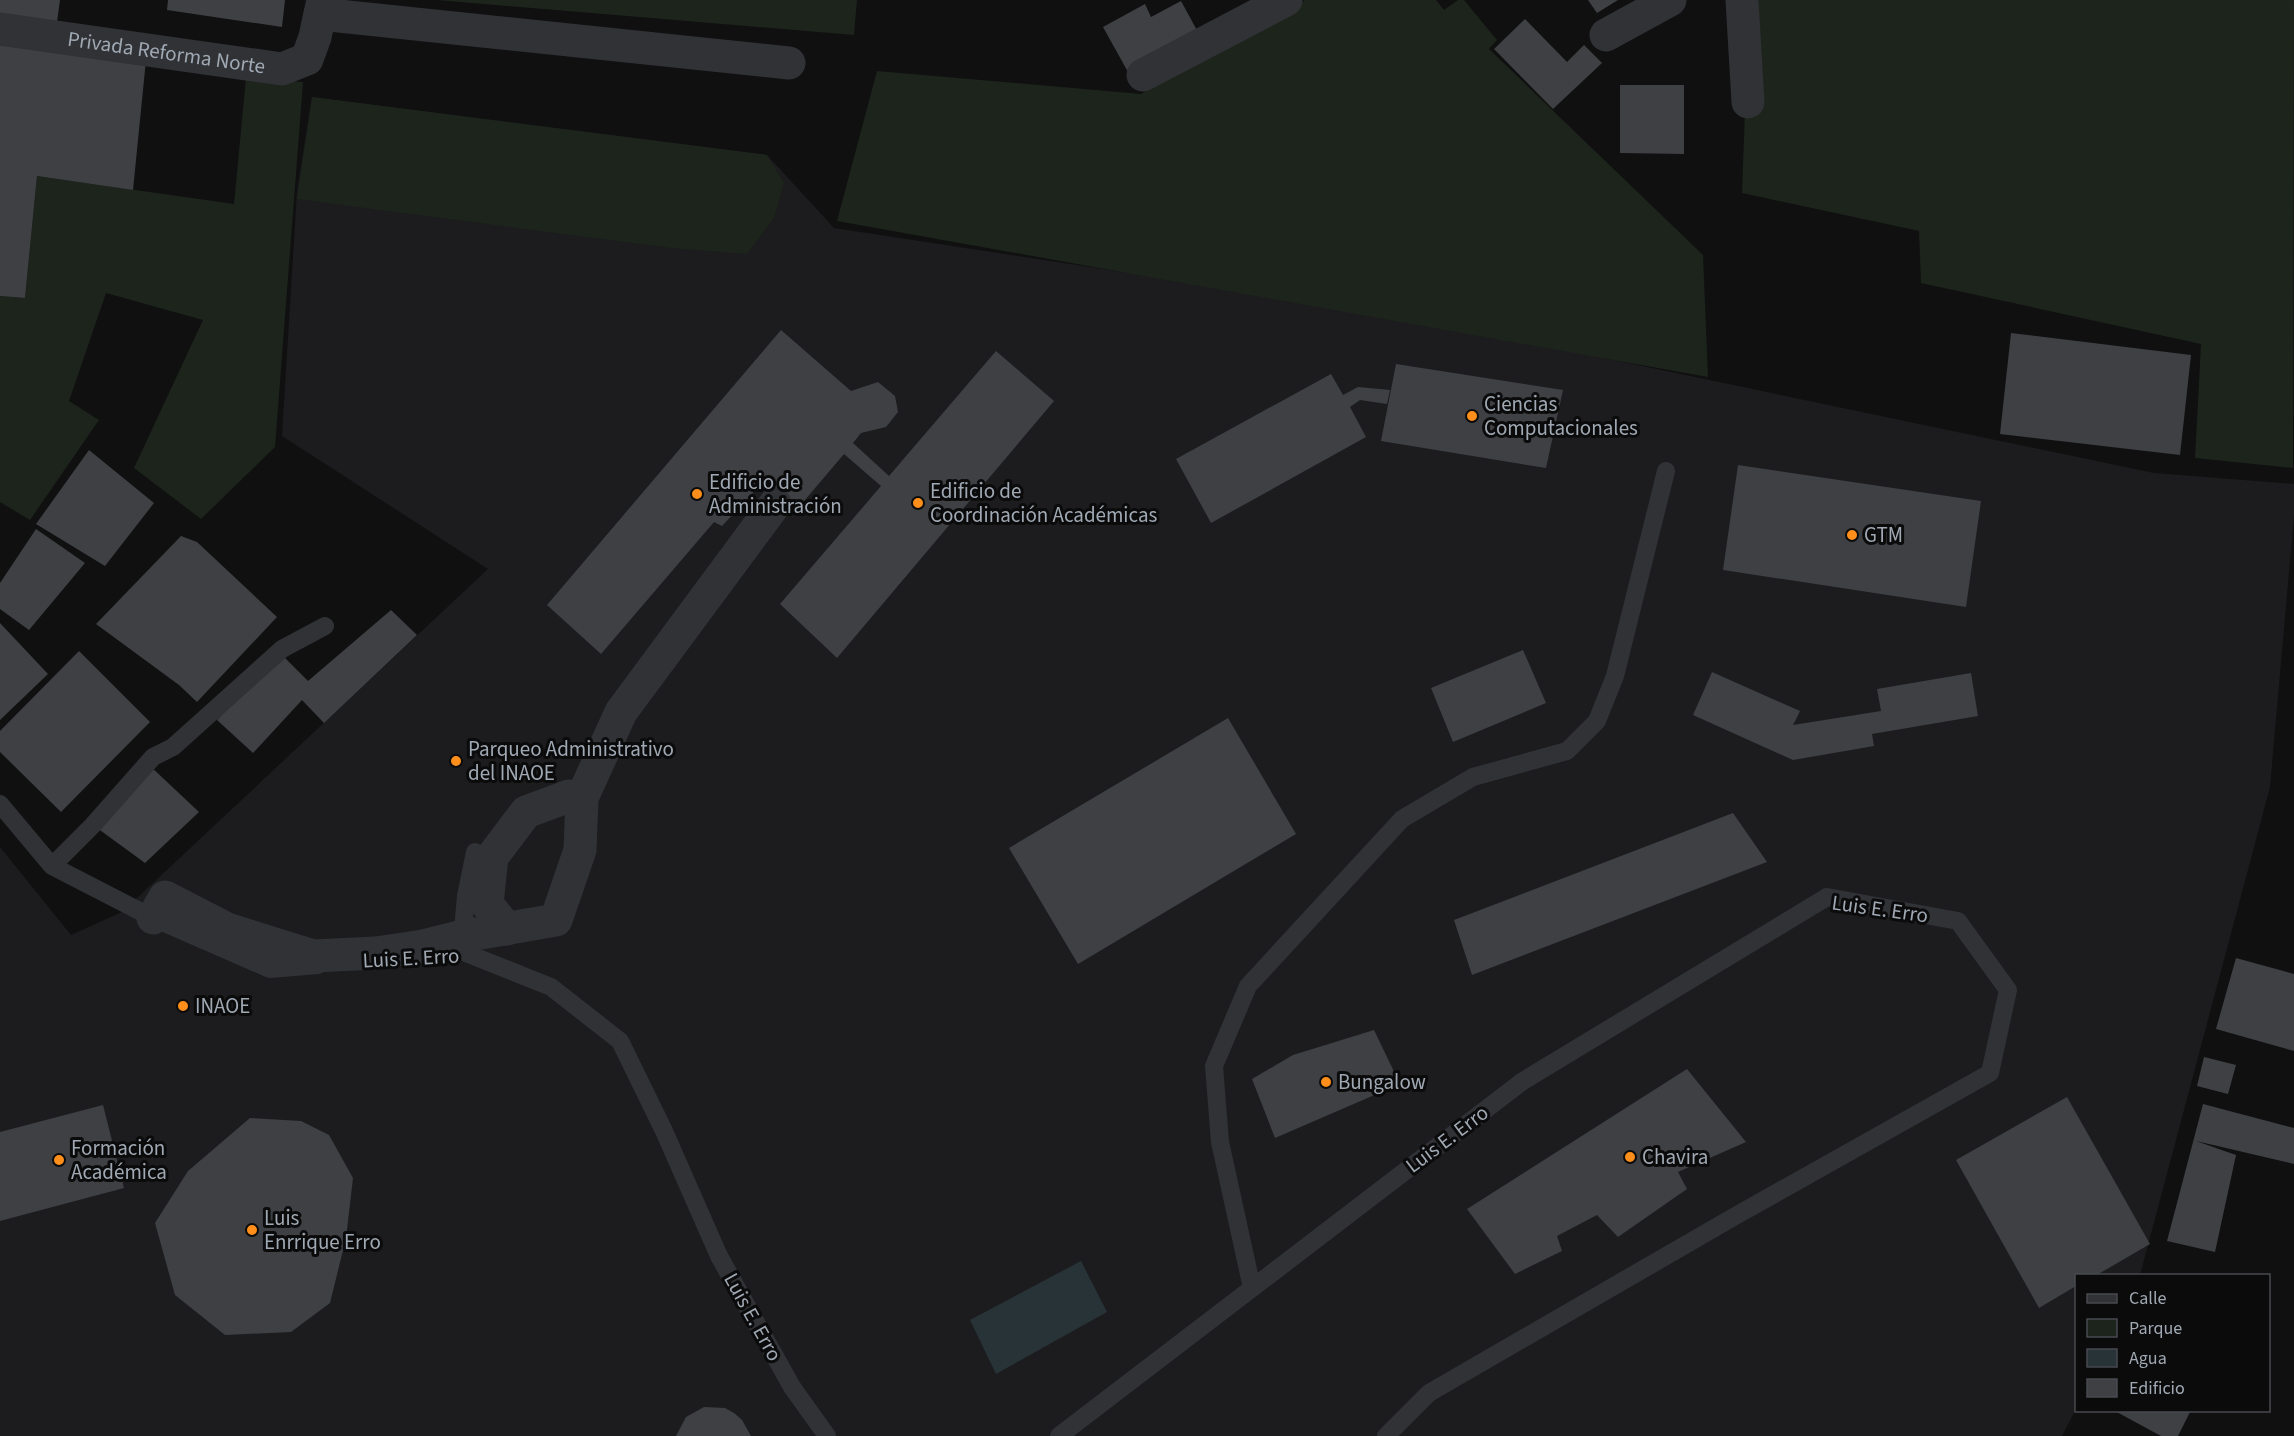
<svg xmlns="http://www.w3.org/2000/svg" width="2294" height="1436" font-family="'Source Sans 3',sans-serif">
	<rect width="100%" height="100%" fill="#101011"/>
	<!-- built -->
	<path fill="#1c1c1e" d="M 312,97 L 767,155 L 834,228 L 1379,311 L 2154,473 L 2294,484 L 2294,515 L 2270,787 L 2140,1275 L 2076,1276 L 2076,1409 L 2062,1436 L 0,1436 L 0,847 L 71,935 L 122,912 L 488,569 L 282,436 L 297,191 Z"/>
	<!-- green -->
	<path fill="#1c241c" d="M 437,0 L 857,0 L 854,35 Z
		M 1305,0 L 1436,0 L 1444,10 L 1458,0 L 1464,0 L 1497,40 L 1489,49 L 1703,255 L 1708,377 L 837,221 L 877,71 L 1141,94 Z
		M 1749,0 L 2294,0 L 2293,468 L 2195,458 L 2201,344 L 1921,283 L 1919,231 L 1742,193 Z
		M 246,78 L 303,82 L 275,447 L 201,519 L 134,468 L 203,320 L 106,293 L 69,401 L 99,420 L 30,520 L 0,502 L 0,296 L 25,298 L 37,176 L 234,204 Z
		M 312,97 L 767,155 L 784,183 L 774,218 L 747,254 L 671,248 L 297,199 Z"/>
	<!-- water -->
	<path fill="#283338" d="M 1081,1261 L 1107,1312 L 996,1374 L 970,1320 Z"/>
	<!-- building -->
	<path fill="#3e4044" d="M 0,0 L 60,0 L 55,37 L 0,29 Z
		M 168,0 L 285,0 L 282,27 L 167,10 Z
		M 1588,0 L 1618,0 L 1597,13 Z
		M 1181,1 L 1199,34 L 1128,72 L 1103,27 L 1145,4 L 1151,17 Z
		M 1525,19 L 1567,62 L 1584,45 L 1602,63 L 1553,109 L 1494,49 Z
		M 0,42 L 146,60 L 133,190 L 37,176 L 25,298 L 0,296 Z
		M 1620,85 L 1684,85 L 1684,154 L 1620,153 Z
		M 781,330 L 851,391 L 878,382 L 895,396 L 898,412 L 886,427 L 861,433 L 853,443 L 889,476 L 996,351 L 1054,401 L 837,658 L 780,604 L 881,486 L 844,454 L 799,507 L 765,480 L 722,526 L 714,522 L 601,654 L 547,605 Z
		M 2011,333 L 2191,355 L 2180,455 L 2000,434 Z
		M 1396,364 L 1563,390 L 1546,468 L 1381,441 Z
		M 1331,374 L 1343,395 L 1358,387 L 1390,390 L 1387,404 L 1360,400 L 1350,407 L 1366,437 L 1211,523 L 1176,459 Z
		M 89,450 L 154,503 L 105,566 L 36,524 Z
		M 1738,465 L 1981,501 L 1966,607 L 1723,570 Z
		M 36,529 L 85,563 L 29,630 L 0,609 L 0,583 Z
		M 181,536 L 197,542 L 277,617 L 197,702 L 179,685 L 96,624 Z
		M 391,610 L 417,635 L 324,723 L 302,700 L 253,753 L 217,720 L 279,652 L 308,681 Z
		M 0,623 L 48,674 L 0,720 Z
		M 1523,650 L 1546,703 L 1453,742 L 1431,688 Z
		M 79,651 L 150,722 L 61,812 L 0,752 L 0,731 Z
		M 1712,672 L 1800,711 L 1793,725 L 1881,711 L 1877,689 L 1971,673 L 1978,716 L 1872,734 L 1874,746 L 1793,760 L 1693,715 Z
		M 1228,718 L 1296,834 L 1078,964 L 1009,848 Z
		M 149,765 L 199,812 L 145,863 L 93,825 Z
		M 1733,813 L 1767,862 L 1472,975 L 1454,920 Z
		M 2236,958 L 2294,974 L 2294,1051 L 2216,1029 Z
		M 1374,1030 L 1400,1084 L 1275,1138 L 1252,1079 L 1293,1055 Z
		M 2204,1057 L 2236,1065 L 2228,1094 L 2197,1086 Z
		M 1687,1069 L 1746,1142 L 1678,1172 L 1687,1189 L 1618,1237 L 1597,1215 L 1557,1236 L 1562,1251 L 1515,1274 L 1467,1209 Z
		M 2067,1097 L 2150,1244 L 2095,1276 L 2076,1276 L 2076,1286 L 2039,1308 L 1956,1160 Z
		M 2203,1104 L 2294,1128 L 2294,1164 L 2196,1141 L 2236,1155 L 2215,1252 L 2167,1241 Z
		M 103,1105 L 124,1188 L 0,1221 L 0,1132 Z
		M 250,1118 L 301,1121 L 329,1135 L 353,1178 L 346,1238 L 330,1303 L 291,1332 L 225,1335 L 175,1295 L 155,1223 L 188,1171 Z
		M 704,1407 L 725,1408 L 734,1413 L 742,1420 L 751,1436 L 676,1436 L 686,1417 Z
		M 2113,1410 L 2191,1410 L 2178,1436 L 2161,1436 Z"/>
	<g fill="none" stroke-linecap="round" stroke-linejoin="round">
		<!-- lane -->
		<path stroke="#303236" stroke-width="18" d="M 0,804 L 52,866 L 153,918 L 270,969 L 318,965
			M 52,866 L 93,825 L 153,757 L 173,747 L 282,649 L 325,626
			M 462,942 L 466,896 L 475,852
			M 441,953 L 461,951 L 551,987 L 620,1041 L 664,1131 L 719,1256 L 792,1387 L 827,1436
			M 1252,1288 L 1220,1142 L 1214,1066 L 1248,986 L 1402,819 L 1473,777 L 1567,751 L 1597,721 L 1615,676 L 1666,471
			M 1059,1436 L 1523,1081 L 1827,897 L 1958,921 L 2008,990 L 1990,1073 L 1737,1215 L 1429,1393 L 1386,1436"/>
		<!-- street -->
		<g stroke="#303236" stroke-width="33">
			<path d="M 1742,0 L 1748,102"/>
			<path d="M 320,14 L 789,63"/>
			<path id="s1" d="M 0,29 L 282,69 L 307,59 L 315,37 L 323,0"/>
			<path d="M 1606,35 L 1670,0"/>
			<path d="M 1143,75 L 1286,0"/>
			<path d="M 153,918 L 165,897 L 227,929 L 313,956 L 376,953 L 423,946 L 463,936 L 556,920 L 580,850 L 582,798 L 621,712 L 775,504"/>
			<path d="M 507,929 L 487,904 L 492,857 L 526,812 L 569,796 L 582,798"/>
		</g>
	</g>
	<!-- markers -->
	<g fill="#ff8f1a" stroke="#0b0b0c" stroke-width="2">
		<circle cx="1472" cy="416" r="6"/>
		<circle cx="697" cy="494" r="6"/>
		<circle cx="918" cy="503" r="6"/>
		<circle cx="1852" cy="535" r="6"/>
		<circle cx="456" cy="761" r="6"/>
		<circle cx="183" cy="1006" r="6"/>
		<circle cx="1326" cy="1082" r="6"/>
		<circle cx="1630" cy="1157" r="6"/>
		<circle cx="59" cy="1160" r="6"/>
		<circle cx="252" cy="1230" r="6"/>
	</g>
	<g text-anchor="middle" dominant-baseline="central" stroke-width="6" stroke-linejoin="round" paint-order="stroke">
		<!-- street labels -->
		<g font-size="21" fill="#a0a9b3" stroke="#0b0b0c">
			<text stroke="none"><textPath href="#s1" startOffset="168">Privada Reforma Norte</textPath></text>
			<text transform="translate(1880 909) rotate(8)">Luis E. Erro</text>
			<text transform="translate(411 958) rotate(-3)">Luis E. Erro</text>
			<text transform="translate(1447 1139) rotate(-37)">Luis E. Erro</text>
			<text transform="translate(753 1317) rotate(61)">Luis E. Erro</text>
		</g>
		<!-- poi labels -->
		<g font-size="21" fill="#a0a9b3" stroke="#0b0b0c" text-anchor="start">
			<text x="1484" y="404">Ciencias<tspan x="1484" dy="24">Computacionales</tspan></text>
			<text x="709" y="482">Edificio de<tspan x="709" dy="24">Administración</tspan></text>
			<text x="930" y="491">Edificio de<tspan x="930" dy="24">Coordinación Académicas</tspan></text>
			<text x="1864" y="535">GTM</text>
			<text x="468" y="749">Parqueo Administrativo<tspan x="468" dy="24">del INAOE</tspan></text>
			<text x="195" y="1006">INAOE</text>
			<text x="1338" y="1082">Bungalow</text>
			<text x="71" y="1148">Formación<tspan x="71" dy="24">Académica</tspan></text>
			<text x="1642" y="1157">Chavira</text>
			<text x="264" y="1218">Luis<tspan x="264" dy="24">Enrrique Erro</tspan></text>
		</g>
	</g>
	<!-- legend -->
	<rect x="2075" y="1274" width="195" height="138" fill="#0b0b0c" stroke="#474a4f" stroke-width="1.5"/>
	<rect x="2087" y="1294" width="30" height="9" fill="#303236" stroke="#474a4f" stroke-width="1.5"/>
	<text x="2129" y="1304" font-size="18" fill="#a0a9b3">Calle</text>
	<rect x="2087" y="1319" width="30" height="18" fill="#1c241c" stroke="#474a4f" stroke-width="1.5"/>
	<text x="2129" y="1334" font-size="18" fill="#a0a9b3">Parque</text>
	<rect x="2087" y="1349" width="30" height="18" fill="#283338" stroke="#474a4f" stroke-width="1.5"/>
	<text x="2129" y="1364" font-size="18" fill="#a0a9b3">Agua</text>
	<rect x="2087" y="1379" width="30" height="18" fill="#3e4044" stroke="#474a4f" stroke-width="1.5"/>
	<text x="2129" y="1394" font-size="18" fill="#a0a9b3">Edificio</text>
</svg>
